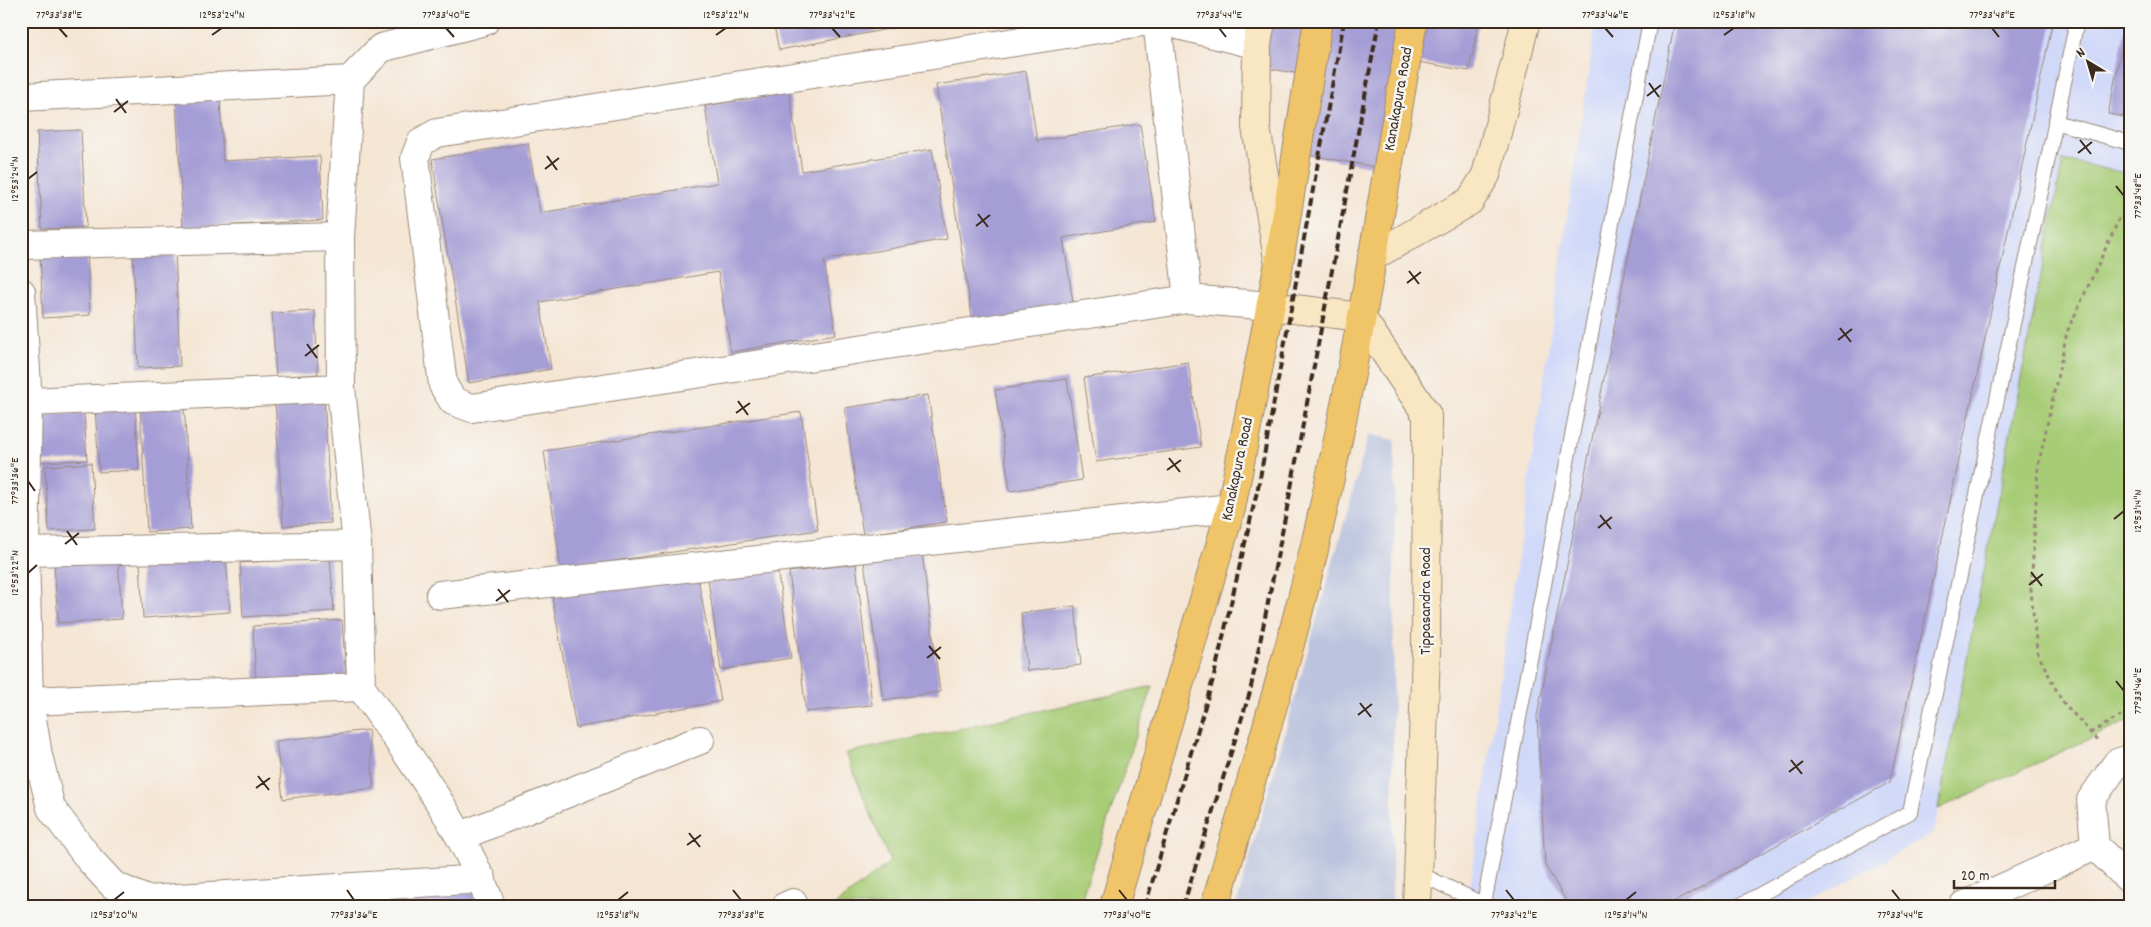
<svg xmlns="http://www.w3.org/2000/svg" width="2151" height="927" font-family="Dekko,sans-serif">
	<rect width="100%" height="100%" fill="#f6f6f2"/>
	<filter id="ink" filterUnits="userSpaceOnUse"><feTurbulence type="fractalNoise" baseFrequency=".02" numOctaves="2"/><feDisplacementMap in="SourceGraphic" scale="10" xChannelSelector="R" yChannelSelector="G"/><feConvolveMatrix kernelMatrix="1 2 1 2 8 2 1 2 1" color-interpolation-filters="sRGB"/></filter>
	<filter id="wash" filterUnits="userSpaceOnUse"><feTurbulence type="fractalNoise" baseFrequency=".0096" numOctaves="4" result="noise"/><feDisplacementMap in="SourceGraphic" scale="20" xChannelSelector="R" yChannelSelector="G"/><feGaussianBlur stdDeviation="1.12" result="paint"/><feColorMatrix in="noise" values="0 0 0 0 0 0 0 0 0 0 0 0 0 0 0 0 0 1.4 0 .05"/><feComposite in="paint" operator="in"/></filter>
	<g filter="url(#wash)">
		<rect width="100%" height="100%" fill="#f5e6d4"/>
		<!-- built -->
		<path fill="#d1d9f9" d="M 1596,21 L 2130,21 L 2130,174 L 2062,161 L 1934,833 L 1802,906 L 1467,906 Z"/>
		<!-- industrial -->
		<path fill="#bbc3de" d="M 1369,434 L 1395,440 L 1392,906 L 1236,906 Z"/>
		<!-- green -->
		<path fill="#a7cc76" stroke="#717b4a" d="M 2063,160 L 2130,174 L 2130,720 L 1938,809 Z
			M 1153,686 L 1079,906 L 834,906 L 890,862 L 846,753 Z"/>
		<g id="blocks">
			<!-- building -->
			<path fill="#a59dd5" d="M 773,21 L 892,21 L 894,28 L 779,50 Z
				M 1268,21 L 1479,21 L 1469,71 L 1413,61 L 1393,170 L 1286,151 L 1300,74 L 1260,67 Z
				M 1675,21 L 2053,21 L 1890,782 L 1667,906 L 1569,906 L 1545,865 L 1537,716 Z
				M 2127,21 L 2130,21 L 2130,118 L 2108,114 Z
				M 1026,71 L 1037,141 L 1140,124 L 1156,222 L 1063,238 L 1075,315 L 974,330 L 936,85 Z
				M 789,92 L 802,171 L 932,149 L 947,239 L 824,260 L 836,334 L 731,352 L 718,272 L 540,302 L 551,369 L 469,383 L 432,159 L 528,143 L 540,213 L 717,183 L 705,106 Z
				M 220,96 L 223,161 L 320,156 L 323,220 L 183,228 L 176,98 Z
				M 81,130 L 86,227 L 42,229 L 37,132 Z
				M 87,251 L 90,315 L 43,318 L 40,253 Z
				M 175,251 L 180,366 L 138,368 L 133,254 Z
				M 315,311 L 318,374 L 276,377 L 272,313 Z
				M 1188,362 L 1201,447 L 1096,462 L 1084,378 Z
				M 1067,379 L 1082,480 L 1010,491 L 995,390 Z
				M 928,395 L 947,522 L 863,535 L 845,408 Z
				M 324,398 L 331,523 L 283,526 L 275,401 Z
				M 184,403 L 191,529 L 147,532 L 140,405 Z
				M 135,404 L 139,470 L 99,472 L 95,406 Z
				M 801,412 L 818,530 L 561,569 L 544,451 Z
				M 84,413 L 87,460 L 40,462 L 37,415 Z
				M 91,463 L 95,529 L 49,531 L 45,466 Z
				M 922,553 L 940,692 L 883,700 L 864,561 Z
				M 226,556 L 230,612 L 143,618 L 140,562 Z
				M 330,557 L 334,611 L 243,617 L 240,563 Z
				M 118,558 L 122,619 L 58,623 L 54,563 Z
				M 856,564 L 872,705 L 806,712 L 789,572 Z
				M 696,568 L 721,701 L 576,728 L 552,597 Z
				M 777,568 L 791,658 L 721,670 L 708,579 Z
				M 1075,606 L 1081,665 L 1027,671 L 1021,613 Z
				M 342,620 L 346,678 L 256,684 L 253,626 Z
				M 368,730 L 374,788 L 283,799 L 276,741 Z
				M 475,892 L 476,906 L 403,906 L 403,896 Z"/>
		</g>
	</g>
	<g filter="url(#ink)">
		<use href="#blocks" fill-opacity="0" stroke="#988879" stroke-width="1"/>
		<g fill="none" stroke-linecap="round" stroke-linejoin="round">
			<defs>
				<path id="lane" d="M 2055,122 L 2130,143
					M 1418,873 L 1487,906
					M 1484,904 L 1650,21
					M 1739,906 L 1910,812 L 2077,21"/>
				<path id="street" d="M 1149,21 L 437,133 L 421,142 L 415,158 L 443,385 L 453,401 L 472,408 L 1188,299
					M 1157,21 L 1188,299 L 1270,306
					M 1162,21 L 1257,45
					M 21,97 L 350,80
					M 21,245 L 340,237
					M 21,292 L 28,402 L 25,552 L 29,701 L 38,755 L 51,808 L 90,860 L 113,885 L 146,900 L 482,879
					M 28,402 L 341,388
					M 25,552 L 357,545
					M 440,595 L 1231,508
					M 361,687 L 357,545 L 341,388 L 340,237 L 350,80 L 381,48 L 485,21
					M 29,701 L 361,687 C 408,757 463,825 491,906
					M 2130,759 L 2117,763 L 2091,800 L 2095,846 L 2130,880
					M 461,836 L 700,740
					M 786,906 L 793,903
					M 1963,906 L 2095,846"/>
				<path id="secondary" d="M 1261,21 L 1257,45 L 1256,127 L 1278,259
					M 1372,257 L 1470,201 L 1486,175 L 1526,21
					M 1270,306 L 1361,317 L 1427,415 L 1426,652 L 1417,906"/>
				<path id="highway" d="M 1114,906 L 1231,508 L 1279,263 L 1318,21
					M 1215,906 C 1251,780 1290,655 1319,528 C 1357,360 1384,190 1413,21"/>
			</defs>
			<!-- lane casing -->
			<use href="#lane" stroke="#988879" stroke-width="16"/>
			<!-- street casing -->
			<use href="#street" stroke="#988879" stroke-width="30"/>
			<!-- secondary casing -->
			<use href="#secondary" stroke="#988879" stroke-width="30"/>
			<!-- highway casing -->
			<use href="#highway" stroke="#988879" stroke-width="30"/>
			<!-- path -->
			<path stroke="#988879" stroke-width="3" stroke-dasharray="4 4" stroke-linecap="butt" d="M 2090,733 L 2130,711
				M 2097,740 L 2062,701 L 2037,652 L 2031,590 L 2038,467 L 2067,332 L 2121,215 L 2130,210"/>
			<!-- lane -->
			<use href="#lane" stroke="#fff" stroke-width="14"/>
			<!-- street -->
			<use href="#street" stroke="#fff" stroke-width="28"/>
			<!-- secondary -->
			<use href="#secondary" stroke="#f9e7c3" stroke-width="28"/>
			<!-- highway -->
			<use href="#highway" stroke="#f0c469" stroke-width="28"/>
			<!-- rail -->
			<path stroke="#3b2a1e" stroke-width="4" stroke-dasharray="8 4" stroke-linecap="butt" d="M 1145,906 L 1214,676 L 1259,483 L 1344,21
				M 1183,906 L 1250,692 L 1291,488 L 1379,21"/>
		</g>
	</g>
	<!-- ticks -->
	<path fill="none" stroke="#3b2a1e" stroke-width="2" d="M 59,28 L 67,37M 446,28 L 454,37M 832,28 L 840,37M 1219,28 L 1226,37M 1605,28 L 1613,37M 1992,28 L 1999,37M 212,35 L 222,28M 716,35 L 726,28M 1724,35 L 1734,28M 1649,83 L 1659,97M 1647,96 L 1661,85M 116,99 L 126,113M 114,112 L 128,101M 2080,140 L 2091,154M 2078,153 L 2092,142M 547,156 L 557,170M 545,169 L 559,158M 28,179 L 37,172M 2116,186 L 2124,196M 978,214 L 988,227M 976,226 L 990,215M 1409,271 L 1419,284M 1407,283 L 1421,272M 1840,328 L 1851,342M 1838,340 L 1852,329M 307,344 L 317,358M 305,356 L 319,345M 738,401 L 748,415M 736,413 L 750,403M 1169,458 L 1180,472M 1167,470 L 1181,460M 28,481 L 35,491M 1600,515 L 1611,529M 2114,519 L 2124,511M 1598,528 L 1612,517M 67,531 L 77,545M 65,544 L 79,533M 2031,572 L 2042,586M 28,573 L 37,565M 2029,585 L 2043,574M 498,589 L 508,602M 496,601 L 510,590M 929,646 L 940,659M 927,658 L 941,647M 2116,681 L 2124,691M 1360,703 L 1371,717M 1358,715 L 1372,704M 1791,760 L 1802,774M 1789,772 L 1803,761M 258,776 L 269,790M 256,788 L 270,778M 689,833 L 700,847M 687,845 L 701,835M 347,890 L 354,900M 733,890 L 741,900M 1119,890 L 1127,900M 1506,890 L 1514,900M 1892,890 L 1900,900M 114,900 L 124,892M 618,900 L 628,892M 1626,900 L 1636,892"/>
	<g text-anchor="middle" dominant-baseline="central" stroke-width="5" stroke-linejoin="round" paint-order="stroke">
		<!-- street labels -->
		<g font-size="16" fill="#3b2a1e" stroke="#f6f6f2">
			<text transform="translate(1399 99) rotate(-80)">Kanakapura Road</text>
			<text transform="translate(1238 469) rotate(-78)">Kanakapura Road</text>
			<text transform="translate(1426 601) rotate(-90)">Tippasandra Road</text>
		</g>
	</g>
	<!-- margin -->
	<rect width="2151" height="927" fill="none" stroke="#f6f6f2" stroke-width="55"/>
	<!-- north arrow -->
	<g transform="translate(2088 62) rotate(322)" stroke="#f6f6f2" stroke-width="4" paint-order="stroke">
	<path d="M0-4L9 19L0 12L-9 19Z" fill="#3b2a1e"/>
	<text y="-8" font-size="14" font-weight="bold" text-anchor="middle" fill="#3b2a1e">N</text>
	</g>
	<!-- scale -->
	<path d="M1954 880v8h101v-8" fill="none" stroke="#3b2a1e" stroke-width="2.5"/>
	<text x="1961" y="880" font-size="15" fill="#3b2a1e" stroke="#f6f6f2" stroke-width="4" paint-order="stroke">20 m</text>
	<rect x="28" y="28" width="2096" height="872" fill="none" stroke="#3b2a1e" stroke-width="2"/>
	<g font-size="12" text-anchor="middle" fill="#3b2a1e">
		<text x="59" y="18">77°33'38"E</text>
		<text x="222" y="18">12°53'24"N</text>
		<text x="446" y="18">77°33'40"E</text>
		<text x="726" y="18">12°53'22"N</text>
		<text x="832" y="18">77°33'42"E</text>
		<text x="1219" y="18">77°33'44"E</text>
		<text x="1605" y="18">77°33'46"E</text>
		<text x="1734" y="18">12°53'18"N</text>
		<text x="1992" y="18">77°33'48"E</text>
		<text transform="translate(14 179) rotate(-90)" y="4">12°53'24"N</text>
		<text transform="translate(2137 196) rotate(-90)" y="4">77°33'48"E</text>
		<text transform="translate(14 481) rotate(-90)" y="4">77°33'36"E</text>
		<text transform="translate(2137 511) rotate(-90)" y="4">12°53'14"N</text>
		<text transform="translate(14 573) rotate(-90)" y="4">12°53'22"N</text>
		<text transform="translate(2137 691) rotate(-90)" y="4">77°33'46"E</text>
		<text x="114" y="918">12°53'20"N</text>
		<text x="354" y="918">77°33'36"E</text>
		<text x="618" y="918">12°53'18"N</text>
		<text x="741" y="918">77°33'38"E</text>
		<text x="1127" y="918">77°33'40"E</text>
		<text x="1514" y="918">77°33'42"E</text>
		<text x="1626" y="918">12°53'14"N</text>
		<text x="1900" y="918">77°33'44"E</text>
	</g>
</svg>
